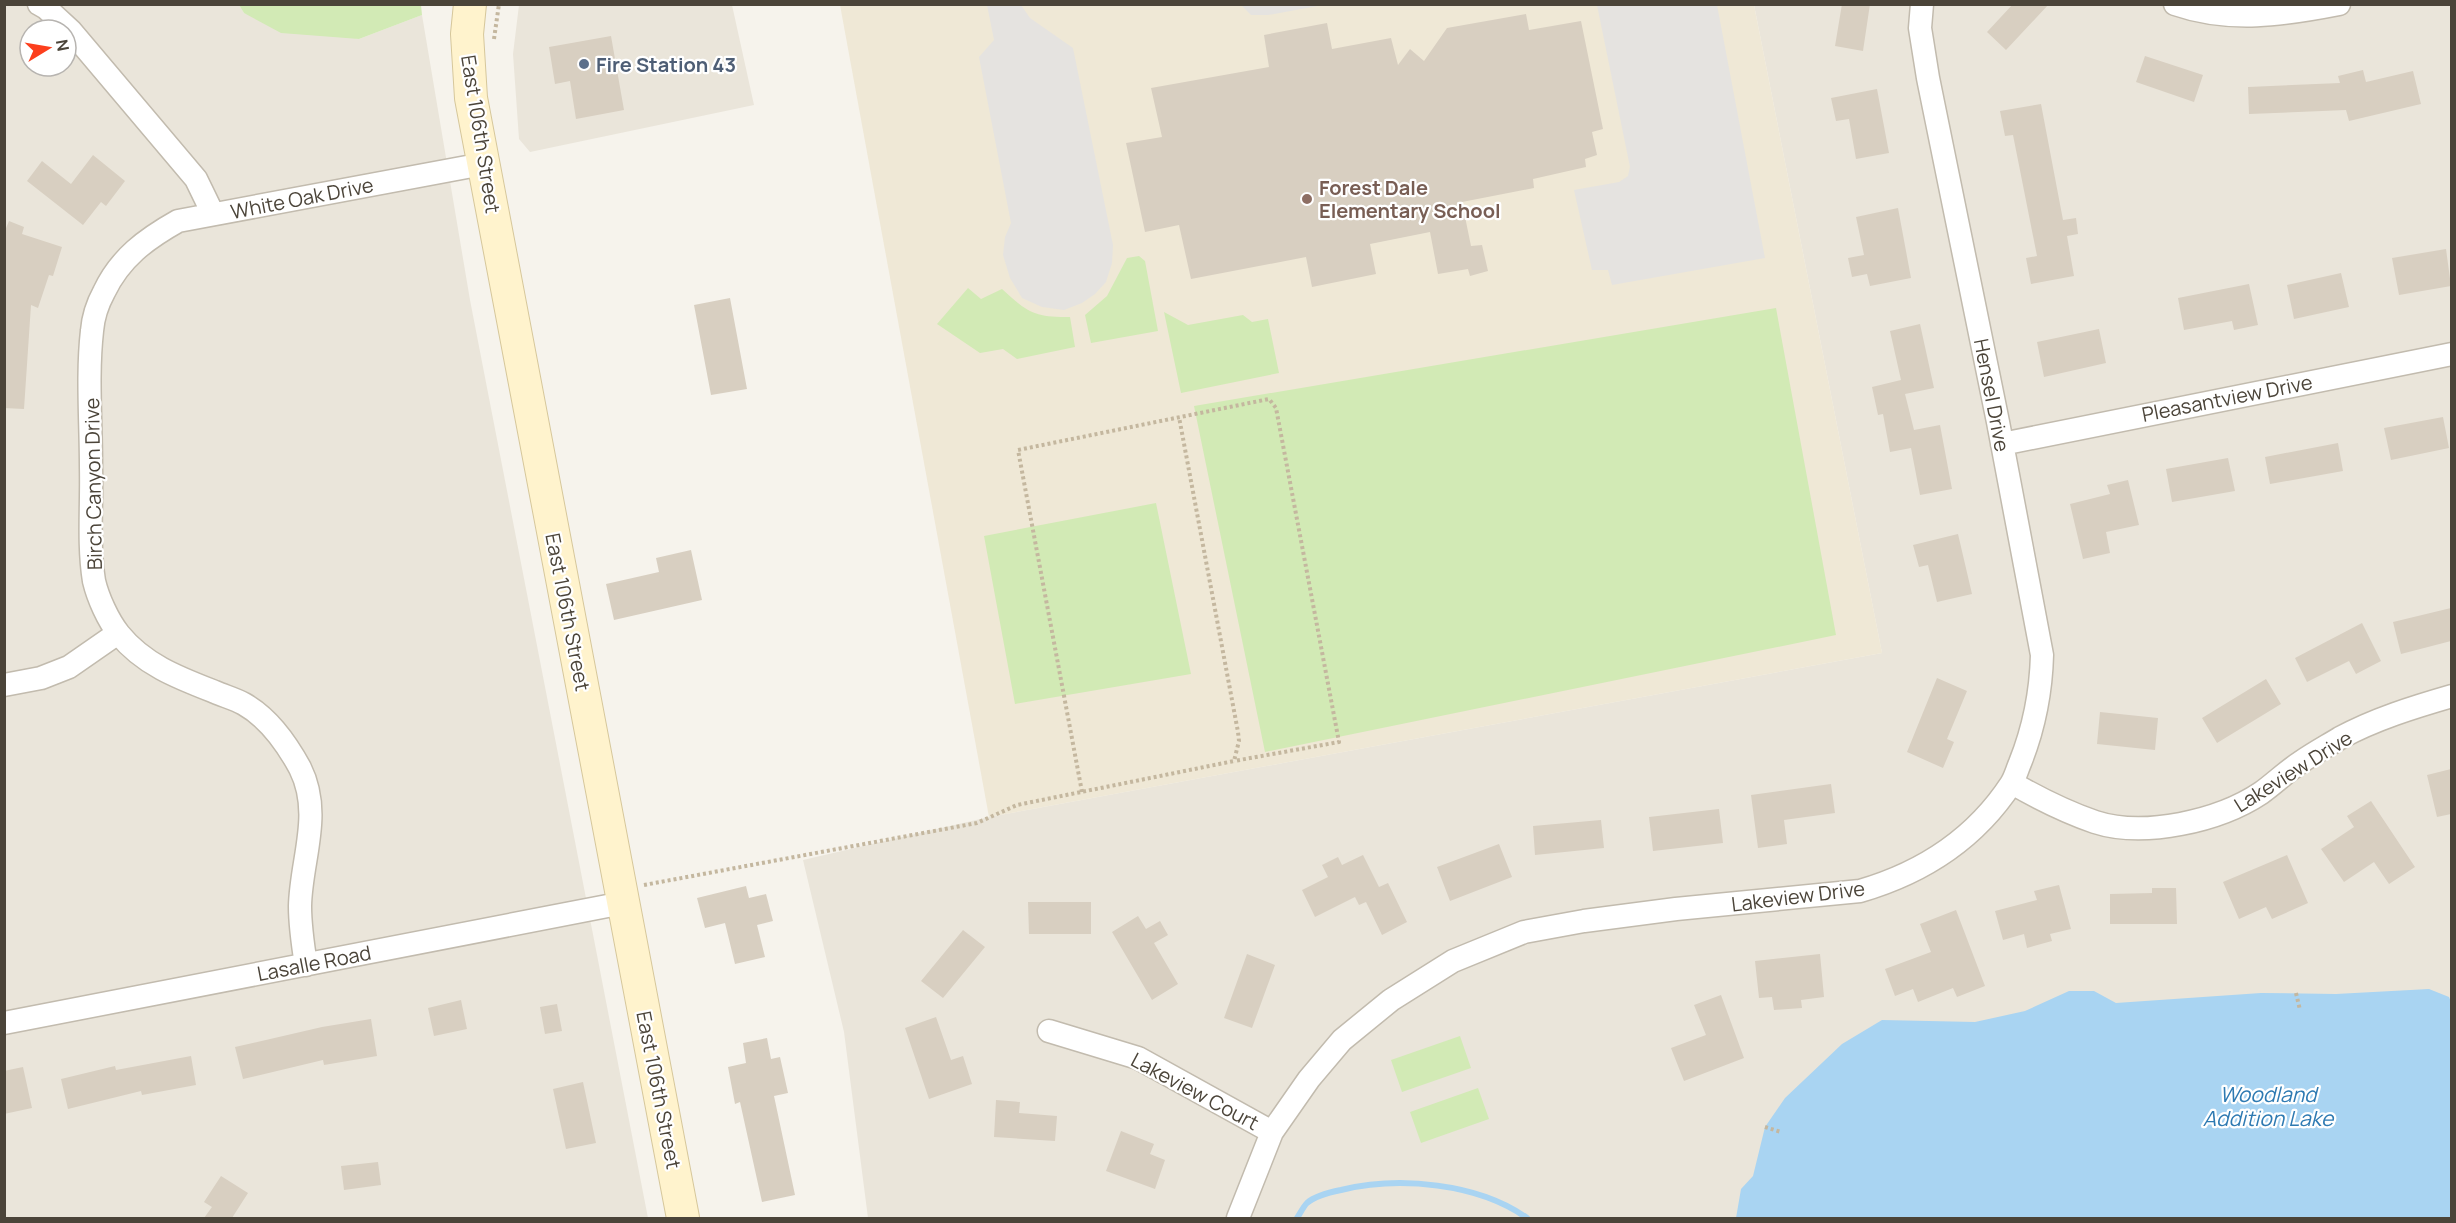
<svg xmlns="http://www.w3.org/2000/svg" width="2456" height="1223" font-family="Manrope,sans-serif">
	<rect width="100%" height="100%" fill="#f6f3ec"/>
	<!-- residential -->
	<path fill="#eae5da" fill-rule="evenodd" d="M 5,5 L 239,5 L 244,13 L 359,39 L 422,15 L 470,300 L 648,1218 L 5,1218 ZM 30,30 L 66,30 L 66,66 L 30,66 Z
		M 519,5 L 732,5 L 754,105 L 530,152 L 519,139 L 513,54 Z
		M 1754,5 L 2451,5 L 2451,1218 L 868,1218 L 844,1032 L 803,860 L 989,817 L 1882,653 Z"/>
	<!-- education -->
	<path fill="#efe8d6" d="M 840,5 L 1754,5 L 1882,653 L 989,817 Z"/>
	<!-- green -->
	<path fill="#d2eab5" d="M 239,5 L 421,5 L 422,15 L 359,39 L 281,33 L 244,13 Z
		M 1139,256 L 1145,261 L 1158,331 L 1091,343 L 1085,315 L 1107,296 L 1127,258 Z
		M 968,288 L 981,299 L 1002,289 C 1028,313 1035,317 1070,317 L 1075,347 L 1017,359 L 1003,349 L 980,353 L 937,324 Z
		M 1776,308 L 1836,635 L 1265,752 L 1194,406 Z
		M 1164,312 L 1188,325 L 1243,315 L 1252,322 L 1268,319 L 1279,373 L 1181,393 Z
		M 1156,503 L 1191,674 L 1015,704 L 984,536 Z
		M 1460,1036 L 1471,1068 L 1402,1092 L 1391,1060 Z
		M 1478,1088 L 1489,1119 L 1421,1143 L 1410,1112 Z"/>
	<!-- parking -->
	<path fill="#e5e3e0" d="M 987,5 L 1021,5 L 1030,18 L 1073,48 L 1113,245 L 1112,263 L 1106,282 L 1095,294 L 1082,303 L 1064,310 L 1042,307 L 1022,298 L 1010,278 L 1003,255 L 1005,237 L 1011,223 L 979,57 L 994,40 Z
		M 1241,5 L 1323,5 L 1268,15 L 1251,15 Z
		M 1597,5 L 1717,5 L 1765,258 L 1612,285 L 1608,270 L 1592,270 L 1574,190 L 1619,182 L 1628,176 L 1630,167 Z"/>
	<!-- water -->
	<path fill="#a9d4f2" d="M 2429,989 L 2449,997 L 2451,1002 L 2451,1218 L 1736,1218 L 1741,1189 L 1753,1176 L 1765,1127 L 1785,1098 L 1842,1044 L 1882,1020 L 1975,1022 L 2025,1011 L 2069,991 L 2094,991 L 2116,1003 L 2261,993 L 2336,994 Z"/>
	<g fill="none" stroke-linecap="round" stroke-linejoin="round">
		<!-- stream -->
		<path stroke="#a9d4f2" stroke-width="6" d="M 1297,1218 C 1300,1214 1303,1207 1307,1203 C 1315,1196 1331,1192 1341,1190 C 1399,1176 1478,1183 1527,1218"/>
	</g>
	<!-- building -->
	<path fill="#d8cfc1" d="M 1842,4 L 1870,4 L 1863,51 L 1835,46 Z
		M 2013,4 L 2049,4 L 2006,50 L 1987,32 Z
		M 1526,14 L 1529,30 L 1581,21 L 1603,129 L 1592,132 L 1597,155 L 1585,159 L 1586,167 L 1533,179 L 1534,188 L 1462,202 L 1471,246 L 1482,245 L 1488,271 L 1470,276 L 1468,269 L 1438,274 L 1430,232 L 1370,244 L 1376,274 L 1312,287 L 1306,257 L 1191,279 L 1179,225 L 1145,232 L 1126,143 L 1162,137 L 1151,88 L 1269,67 L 1264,35 L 1327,23 L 1332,49 L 1391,38 L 1398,65 L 1410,49 L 1424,61 L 1447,28 Z
		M 611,36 L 624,110 L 576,119 L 570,81 L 555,84 L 549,47 Z
		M 2145,56 L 2203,75 L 2194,102 L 2136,82 Z
		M 2363,70 L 2366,82 L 2413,71 L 2421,104 L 2349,121 L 2346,110 L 2249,114 L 2248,87 L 2340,83 L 2338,76 Z
		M 1877,89 L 1889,153 L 1856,159 L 1849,119 L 1836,121 L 1831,98 Z
		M 2041,104 L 2063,220 L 2076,218 L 2078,234 L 2067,236 L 2074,276 L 2031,284 L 2026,258 L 2037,256 L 2013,135 L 2005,136 L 2000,111 Z
		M 93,155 L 125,181 L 106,206 L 101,202 L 83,225 L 27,181 L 42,161 L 71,184 Z
		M 1898,208 L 1911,278 L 1870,286 L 1867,274 L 1852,277 L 1848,258 L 1864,255 L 1856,217 Z
		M 9,221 L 24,227 L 22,234 L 62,247 L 53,276 L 49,275 L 38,308 L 31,305 L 24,409 L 4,408 L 4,233 Z
		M 2446,249 L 2451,286 L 2399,295 L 2392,258 Z
		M 2341,273 L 2349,307 L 2294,319 L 2287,285 Z
		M 2249,284 L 2258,325 L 2234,330 L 2232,321 L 2184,330 L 2178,298 Z
		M 730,298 L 747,389 L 711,395 L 694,305 Z
		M 1920,324 L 1934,388 L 1905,394 L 1914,430 L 1940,425 L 1952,489 L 1920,495 L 1911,448 L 1890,452 L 1883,414 L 1878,415 L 1872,387 L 1901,380 L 1890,331 Z
		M 2099,329 L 2106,363 L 2044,377 L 2037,342 Z
		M 2443,417 L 2449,448 L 2391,460 L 2384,428 Z
		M 2338,443 L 2343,471 L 2270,484 L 2265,457 Z
		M 2228,458 L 2235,491 L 2172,502 L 2166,469 Z
		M 2128,480 L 2139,525 L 2106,532 L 2110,553 L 2083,559 L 2070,504 L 2110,494 L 2107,485 Z
		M 1958,534 L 1972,594 L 1937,602 L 1928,565 L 1919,567 L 1913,545 Z
		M 691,550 L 702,600 L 614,620 L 606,584 L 659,572 L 656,558 Z
		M 2451,608 L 2451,641 L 2401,654 L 2393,622 Z
		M 2362,623 L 2381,661 L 2356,674 L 2349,661 L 2307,682 L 2295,658 Z
		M 1937,678 L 1967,691 L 1947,739 L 1954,742 L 1943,768 L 1907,752 Z
		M 2266,679 L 2281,704 L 2217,743 L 2202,718 Z
		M 2100,712 L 2158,718 L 2155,750 L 2097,744 Z
		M 2451,769 L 2451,814 L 2437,817 L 2427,775 Z
		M 1831,784 L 1835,813 L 1784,820 L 1787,844 L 1758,848 L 1751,795 Z
		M 2371,801 L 2415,867 L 2389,884 L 2374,862 L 2344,882 L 2321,849 L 2354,827 L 2347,816 Z
		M 1719,809 L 1723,843 L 1653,851 L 1649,817 Z
		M 1601,820 L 1604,848 L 1535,855 L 1533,826 Z
		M 1499,844 L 1512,877 L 1450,901 L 1437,867 Z
		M 1363,855 L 1379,887 L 1388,883 L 1407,922 L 1382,935 L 1366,902 L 1359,905 L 1355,897 L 1315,917 L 1302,890 L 1328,877 L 1322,865 L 1338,857 L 1342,865 Z
		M 2287,855 L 2308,903 L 2272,919 L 2266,907 L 2239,919 L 2223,882 Z
		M 2059,885 L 2071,929 L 2050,934 L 2052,941 L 2027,948 L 2024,934 L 2003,940 L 1995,911 L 2037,900 L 2034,891 Z
		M 746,886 L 749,898 L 766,894 L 773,921 L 757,925 L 765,957 L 735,964 L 725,923 L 705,928 L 697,898 Z
		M 2152,888 L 2176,888 L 2177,924 L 2110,924 L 2110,894 L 2152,893 Z
		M 1028,902 L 1091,902 L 1091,934 L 1029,934 Z
		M 1956,910 L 1985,986 L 1957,997 L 1953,988 L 1918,1002 L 1913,989 L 1895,996 L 1885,969 L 1931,952 L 1920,924 Z
		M 1138,916 L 1146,929 L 1160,921 L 1168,935 L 1154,943 L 1178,984 L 1152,1000 L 1112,932 Z
		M 963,930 L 985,947 L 943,998 L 921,981 Z
		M 1247,954 L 1275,965 L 1252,1028 L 1224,1018 Z
		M 1820,954 L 1824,997 L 1801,1000 L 1802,1008 L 1774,1010 L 1772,997 L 1759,998 L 1755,961 Z
		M 1721,995 L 1744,1058 L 1684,1081 L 1671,1048 L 1706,1035 L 1694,1005 Z
		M 461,1000 L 467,1029 L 434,1036 L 428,1008 Z
		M 557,1004 L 562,1031 L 545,1034 L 540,1007 Z
		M 936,1017 L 951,1060 L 963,1056 L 972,1084 L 929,1099 L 905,1028 Z
		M 371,1019 L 377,1056 L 324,1065 L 323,1060 L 243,1079 L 235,1047 L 322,1027 Z
		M 767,1038 L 771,1059 L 780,1057 L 788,1093 L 774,1096 L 795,1195 L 762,1202 L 740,1102 L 735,1104 L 728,1067 L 746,1063 L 743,1043 Z
		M 191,1056 L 196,1085 L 142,1095 L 141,1091 L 68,1109 L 61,1079 L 115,1066 L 116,1070 Z
		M 23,1067 L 32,1108 L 4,1114 L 4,1071 Z
		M 583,1082 L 596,1143 L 566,1149 L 553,1089 Z
		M 996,1100 L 1020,1102 L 1019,1113 L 1057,1116 L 1055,1141 L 994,1137 Z
		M 1121,1131 L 1154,1144 L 1150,1154 L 1165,1160 L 1155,1189 L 1106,1171 Z
		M 378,1162 L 381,1185 L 344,1190 L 341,1166 Z
		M 221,1176 L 248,1193 L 232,1218 L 204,1218 L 212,1207 L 204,1202 Z"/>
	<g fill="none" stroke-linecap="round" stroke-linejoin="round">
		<defs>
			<path id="street" d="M 39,4 L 46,8 L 71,31 L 196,179 L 213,214
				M 2175,4 C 2230,23 2283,15 2339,4
				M 2002,444 L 2452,354
				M 4,685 L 41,678 L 69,667 L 118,633
				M 2012,783 C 2038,798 2066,812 2095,822 C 2144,838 2219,821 2261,793 C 2275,783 2287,771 2301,762 C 2314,753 2327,746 2340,738 C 2375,719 2414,707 2452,696
				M 306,965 C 303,946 300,926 300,906 C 301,859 323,814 300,768 C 287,744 269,718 244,704 C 235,699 224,696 215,692 C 179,678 144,665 119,634 C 108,620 98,598 94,581 C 88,544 92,504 91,467 C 91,422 87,375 92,331 C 93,318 98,303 104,292 C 120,258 146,239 178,221 L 483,164
				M 4,1023 L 623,903
				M 1049,1031 L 1138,1058 L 1272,1132
				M 1238,1218 L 1272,1132 L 1309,1079 L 1342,1040 L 1391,1000 L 1453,961 L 1524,932 L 1584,921 L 1676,909 L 1860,891 C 1922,873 1975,839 2011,784 C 2015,778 2017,770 2020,763 C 2034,728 2041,693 2042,655 L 1998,422 L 1928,78 L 1920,28 L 1922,4"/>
			<path id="secondary" d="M 470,4 L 467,34 L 471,98 L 683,1218"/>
		</defs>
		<!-- street casing -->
		<use href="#street" stroke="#c2bbae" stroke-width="25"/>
		<!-- secondary casing -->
		<use href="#secondary" stroke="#d6c79b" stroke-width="34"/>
		<!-- path -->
		<path stroke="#c4b79f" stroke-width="4" stroke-dasharray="3 3" stroke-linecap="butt" d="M 494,39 L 499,4
			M 1082,792 L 1018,450 L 1269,399 L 1276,408 L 1339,742 L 1234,761
			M 644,885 L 977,823 L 1017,805 L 1234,761 L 1239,741 L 1238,732 L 1179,417
			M 2296,993 L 2300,1010
			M 1765,1127 L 1781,1132"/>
		<!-- street -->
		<use href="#street" stroke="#fff" stroke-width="22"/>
		<!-- secondary -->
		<use href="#secondary" stroke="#fff3cd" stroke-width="32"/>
	</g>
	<!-- markers -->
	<circle fill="#5c6f8a" stroke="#fff" stroke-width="2" cx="584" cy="64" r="6"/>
	<circle fill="#8d6e63" stroke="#fff" stroke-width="2" cx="1307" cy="199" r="6"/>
	<g text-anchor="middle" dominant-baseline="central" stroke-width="4.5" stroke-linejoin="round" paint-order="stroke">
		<!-- service labels -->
		<g font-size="20" font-weight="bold" fill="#4e5e75" stroke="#fff" text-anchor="start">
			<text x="596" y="64">Fire Station 43</text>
		</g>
		<!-- street labels -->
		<g font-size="20" fill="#4b4439" stroke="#fff">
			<text transform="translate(481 134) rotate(81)">East 106th Street</text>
			<text transform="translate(302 198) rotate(-11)">White Oak Drive</text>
			<text transform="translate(1992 395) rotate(79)">Hensel Drive</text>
			<text transform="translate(2227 398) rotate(-11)">Pleasantview Drive</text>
			<text transform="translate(93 484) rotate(-91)">Birch Canyon Drive</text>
			<text transform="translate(568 612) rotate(79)">East 106th Street</text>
			<text transform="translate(2293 771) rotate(-32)">Lakeview Drive</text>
			<text transform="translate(1798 896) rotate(-7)">Lakeview Drive</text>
			<text transform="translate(314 963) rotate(-11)">Lasalle Road</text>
			<text transform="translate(659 1090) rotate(79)">East 106th Street</text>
			<text transform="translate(1195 1091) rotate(28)">Lakeview Court</text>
		</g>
		<!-- education labels -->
		<g font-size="20" font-weight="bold" fill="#785e54" stroke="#fff" text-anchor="start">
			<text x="1319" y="187">Forest Dale<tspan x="1319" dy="23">Elementary School</tspan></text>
		</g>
		<!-- water labels -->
		<g font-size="21" font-style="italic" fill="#2e7ab2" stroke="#fff">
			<text x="2268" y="1094">Woodland<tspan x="2268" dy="24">Addition Lake</tspan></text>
		</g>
	</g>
	<!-- border -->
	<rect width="2456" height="1223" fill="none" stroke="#4b4439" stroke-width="12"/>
	<!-- north arrow -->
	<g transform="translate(48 48) rotate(79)"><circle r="28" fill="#ffffff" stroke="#b7b4b0" stroke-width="1.5"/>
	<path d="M0-4.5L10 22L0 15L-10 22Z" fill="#fc3f1d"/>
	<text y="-9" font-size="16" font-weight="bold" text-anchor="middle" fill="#4b4439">N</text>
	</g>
</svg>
